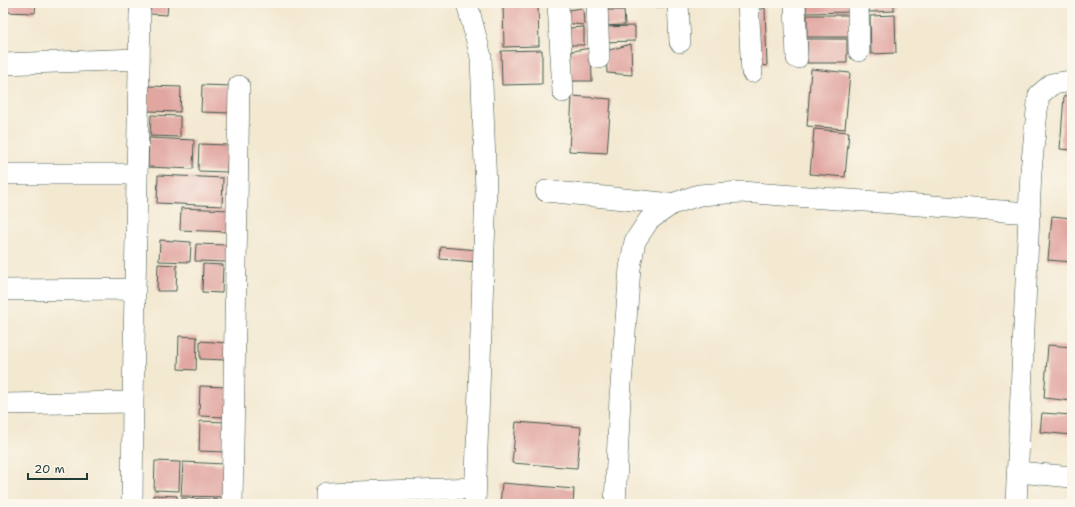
<svg xmlns="http://www.w3.org/2000/svg" width="1075" height="507" font-family="'Shantell Sans',sans-serif">
	<rect width="100%" height="100%" fill="#fbf7ec"/>
	<filter id="ink" filterUnits="userSpaceOnUse"><feTurbulence type="fractalNoise" baseFrequency=".025" numOctaves="2"/><feDisplacementMap in="SourceGraphic" scale="8" xChannelSelector="R" yChannelSelector="G"/><feConvolveMatrix kernelMatrix="1 2 1 2 8 2 1 2 1" color-interpolation-filters="sRGB"/></filter>
	<filter id="wash" filterUnits="userSpaceOnUse"><feTurbulence type="fractalNoise" baseFrequency=".012" numOctaves="4" result="noise"/><feDisplacementMap in="SourceGraphic" scale="16" xChannelSelector="R" yChannelSelector="G"/><feGaussianBlur stdDeviation="0.9" result="paint"/><feColorMatrix in="noise" values="0 0 0 0 0 0 0 0 0 0 0 0 0 0 0 0 0 1.4 0 .05"/><feComposite in="paint" operator="in"/></filter>
	<g filter="url(#wash)">
		<rect width="100%" height="100%" fill="#f3e8d0"/>
		<g id="blocks">
			<!-- building -->
			<path fill="#e1a6a0" d="M 5,3 L 36,3 L 35,13 L 4,12 Z
				M 150,3 L 168,3 L 167,15 L 150,14 Z
				M 602,3 L 627,3 L 627,6 L 602,7 Z
				M 637,3 L 669,3 L 669,7 L 637,7 Z
				M 806,3 L 852,3 L 852,12 L 806,13 Z
				M 869,3 L 894,3 L 894,11 L 869,12 Z
				M 538,4 L 539,46 L 504,47 L 503,5 Z
				M 583,8 L 584,25 L 564,23 L 567,10 Z
				M 765,8 L 767,66 L 761,65 L 756,11 Z
				M 601,10 L 624,10 L 625,25 L 601,26 Z
				M 807,15 L 849,15 L 849,37 L 807,37 Z
				M 895,15 L 896,53 L 871,54 L 870,16 Z
				M 635,26 L 635,41 L 602,42 L 601,27 Z
				M 584,27 L 584,45 L 567,45 L 568,28 Z
				M 807,39 L 847,39 L 847,63 L 807,63 Z
				M 631,44 L 632,75 L 607,73 L 606,51 Z
				M 591,48 L 592,81 L 571,81 L 572,51 Z
				M 542,50 L 542,84 L 502,85 L 501,51 Z
				M 811,69 L 850,73 L 845,129 L 807,126 Z
				M 202,85 L 233,86 L 232,113 L 201,112 Z
				M 148,86 L 181,87 L 180,112 L 148,111 Z
				M 572,96 L 611,99 L 607,153 L 569,151 Z
				M 1064,96 L 1072,96 L 1072,150 L 1060,149 Z
				M 151,115 L 180,116 L 180,137 L 150,136 Z
				M 814,129 L 849,132 L 845,177 L 810,174 Z
				M 149,138 L 194,140 L 193,169 L 148,167 Z
				M 199,144 L 228,145 L 227,172 L 198,171 Z
				M 158,175 L 223,178 L 222,206 L 157,203 Z
				M 181,208 L 231,210 L 230,232 L 180,230 Z
				M 1052,216 L 1072,218 L 1072,262 L 1048,260 Z
				M 160,240 L 191,242 L 190,262 L 159,261 Z
				M 196,244 L 227,245 L 226,262 L 195,261 Z
				M 441,247 L 479,250 L 477,262 L 440,259 Z
				M 158,264 L 177,265 L 176,291 L 157,291 Z
				M 203,264 L 223,265 L 222,293 L 202,292 Z
				M 179,336 L 197,337 L 196,370 L 178,369 Z
				M 200,341 L 227,343 L 226,360 L 200,359 Z
				M 1048,345 L 1072,347 L 1072,401 L 1044,398 Z
				M 200,386 L 228,387 L 227,417 L 199,416 Z
				M 1042,413 L 1072,415 L 1072,435 L 1040,432 Z
				M 200,421 L 226,422 L 225,452 L 199,451 Z
				M 516,422 L 581,427 L 577,468 L 512,463 Z
				M 155,461 L 180,462 L 179,491 L 154,490 Z
				M 183,462 L 224,464 L 223,497 L 181,496 Z
				M 502,483 L 574,489 L 573,504 L 500,504 Z
				M 153,495 L 177,496 L 177,504 L 153,504 Z
				M 182,498 L 223,500 L 223,504 L 181,504 Z"/>
		</g>
	</g>
	<g filter="url(#ink)">
		<use href="#blocks" fill-opacity="0" stroke="#3f574b" stroke-width="1"/>
		<g fill="none" stroke-linecap="round" stroke-linejoin="round">
			<defs>
				<path id="minor" d="M 467,3 L 481,57 L 486,190 L 475,504
					M 558,3 L 563,92
					M 597,3 L 599,58
					M 678,3 L 680,42
					M 748,3 L 752,72
					M 795,3 L 797,58
					M 858,3 L 859,51
					M 3,64 L 139,59
					M 3,174 L 137,174
					M 546,191 L 672,204
					M 3,290 L 135,289
					M 3,404 L 133,402
					M 1018,472 L 1072,477
					M 132,504 L 133,402 L 140,13
					M 232,504 L 239,86
					M 326,504 L 326,493 L 476,488
					M 615,504 L 620,398 L 630,268 L 635,241 L 649,220 L 672,204 L 699,195 L 741,192 L 1030,213
					M 1016,504 L 1031,171 L 1037,111 L 1039,95 L 1052,84 L 1072,81"/>
			</defs>
			<!-- minor casing -->
			<use href="#minor" stroke="#3f574b" stroke-width="22"/>
			<!-- minor -->
			<use href="#minor" stroke="#fff" stroke-width="21"/>
		</g>
	</g>
	<!-- margin -->
	<rect width="1075" height="507" fill="none" stroke="#fbf7ec" stroke-width="16"/>
	<!-- scale -->
	<path d="M28 473v6h59v-6" fill="none" stroke="#1f3d34" stroke-width="2"/>
	<text x="34" y="473" font-size="12" fill="#1f3d34" stroke="#fbf7ec" stroke-width="3" paint-order="stroke">20 m</text>
</svg>
